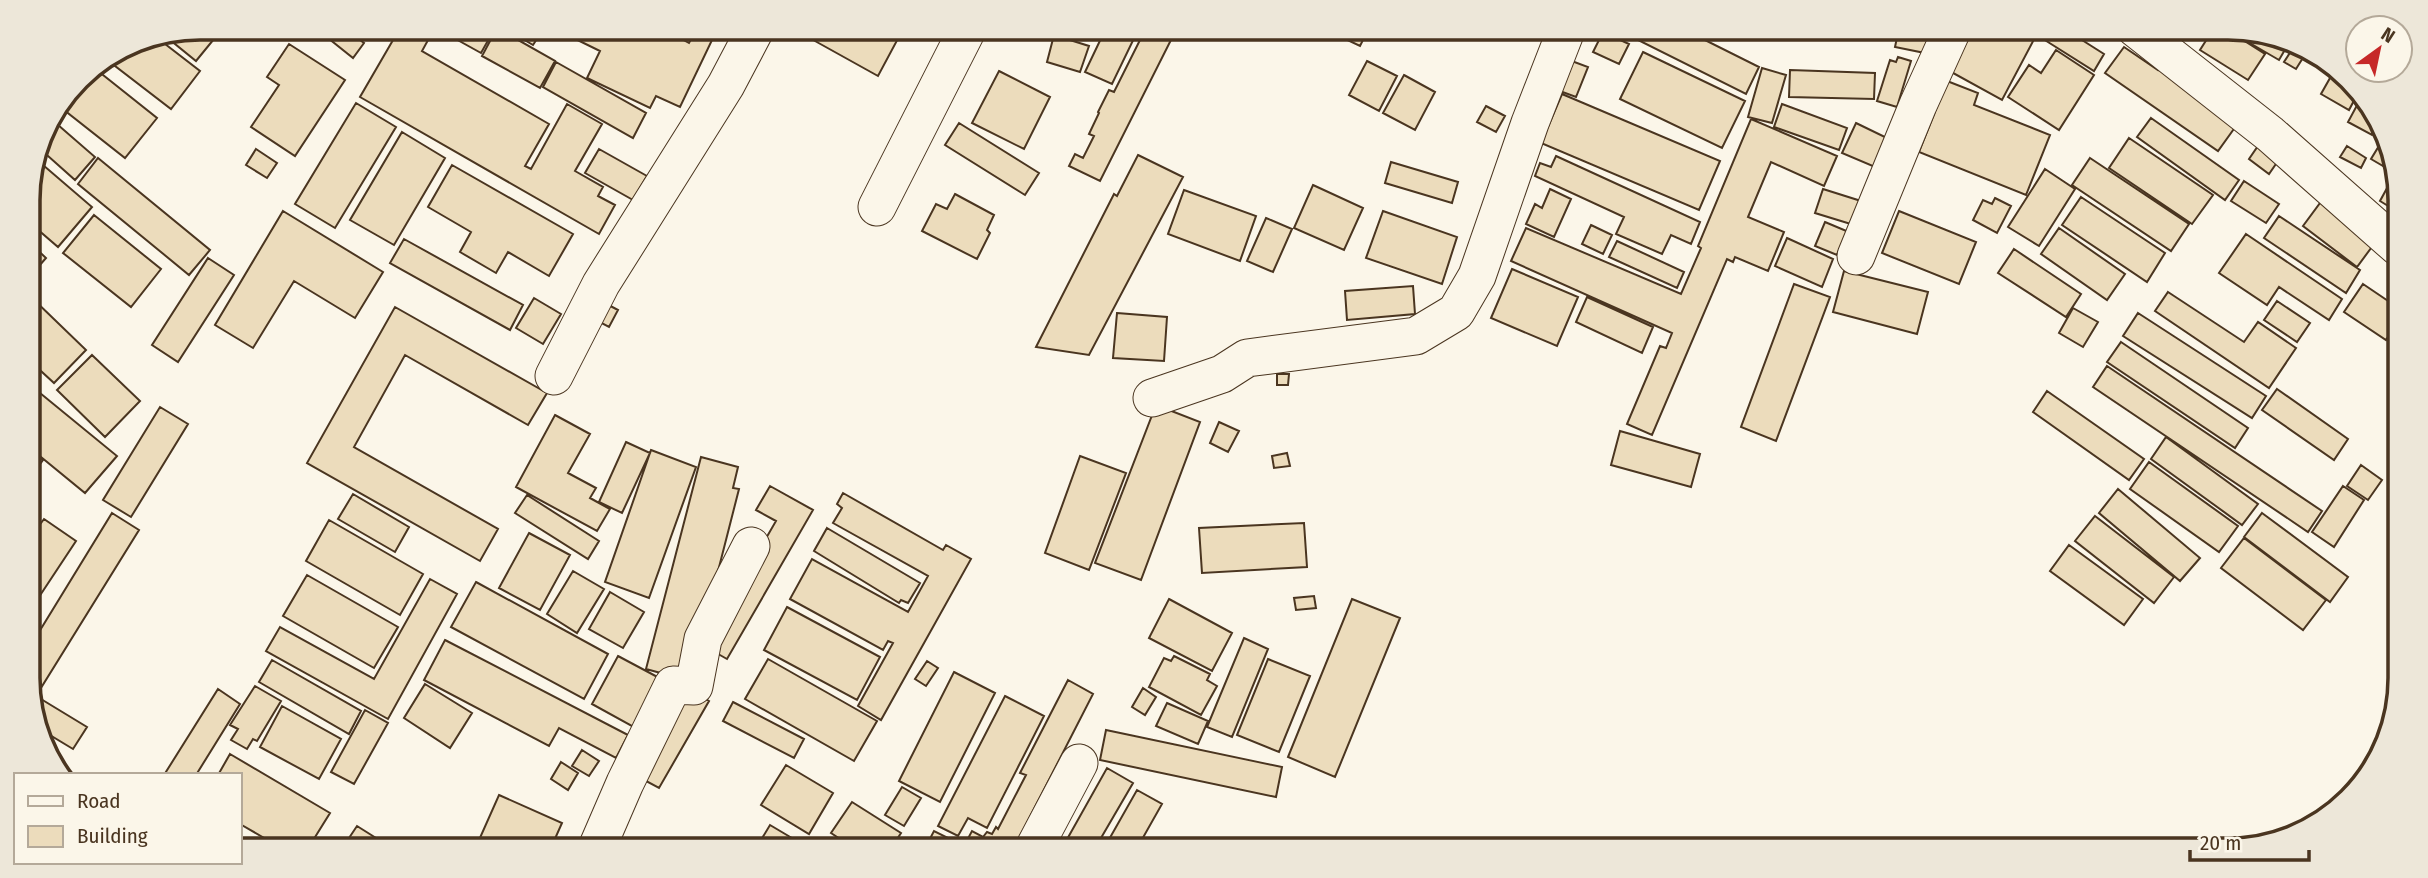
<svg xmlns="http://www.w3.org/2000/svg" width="2428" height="878" font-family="'Fira Sans Condensed',sans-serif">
	<rect width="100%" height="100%" fill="#fbf6e9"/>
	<!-- building -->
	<path fill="#ecdcbc" stroke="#4a3520" stroke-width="2" d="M 200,28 L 223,28 L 196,61 L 164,35 Z
		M 335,28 L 344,28 L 364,43 L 353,58 L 328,38 Z
		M 379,28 L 395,28 L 388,40 L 376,33 Z
		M 400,28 L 429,28 L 433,31 L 422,51 L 549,124 L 525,166 L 531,169 L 567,104 L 602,124 L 575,171 L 603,187 L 598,196 L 615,205 L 599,234 L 360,97 Z
		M 436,28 L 495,28 L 481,53 Z
		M 497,28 L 555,61 L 540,88 L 482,56 Z
		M 504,28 L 537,28 L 542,31 L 533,45 Z
		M 553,28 L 670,28 L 682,34 L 680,38 L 689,43 L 696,30 L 713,38 L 680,107 L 656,96 L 650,108 L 587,78 L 600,51 Z
		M 694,28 L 719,28 L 715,37 Z
		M 811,28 L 891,28 L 901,33 L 878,76 L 806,36 Z
		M 1106,28 L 1139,28 L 1112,84 L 1085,72 Z
		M 1146,28 L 1177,28 L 1100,181 L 1069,166 L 1075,154 L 1083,158 L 1094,136 L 1089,134 L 1099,113 L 1098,112 L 1109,90 L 1114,92 Z
		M 1322,28 L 1369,28 L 1360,46 Z
		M 1507,28 L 1542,28 L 1538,39 Z
		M 1621,28 L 1681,28 L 1759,67 L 1746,94 L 1620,31 Z
		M 1899,28 L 1935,28 L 1925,53 L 1895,47 Z
		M 1965,28 L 2040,28 L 2002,100 L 1944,68 Z
		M 2045,28 L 2063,28 L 2104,54 L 2094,71 L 2040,37 Z
		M 2214,28 L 2224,28 L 2265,54 L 2248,80 L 2200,50 Z
		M 2224,28 L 2283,37 L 2290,41 L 2279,60 Z
		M 1603,32 L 1629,44 L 1619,64 L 1593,52 Z
		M 1054,35 L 1089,46 L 1080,72 L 1047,62 Z
		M 156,37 L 200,71 L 171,109 L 106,59 L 134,41 Z
		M 289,44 L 345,80 L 295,156 L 251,127 L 279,85 L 267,77 Z
		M 2295,45 L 2306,53 L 2296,69 L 2284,62 Z
		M 2124,47 L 2158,70 L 2162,64 L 2236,126 L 2218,151 L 2105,73 Z
		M 2056,50 L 2094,75 L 2059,130 L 2008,97 L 2029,65 L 2041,73 Z
		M 1643,52 L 1745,101 L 1722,148 L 1620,99 Z
		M 1898,57 L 1911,61 L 1897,107 L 1877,101 L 1890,60 L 1896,62 Z
		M 1569,60 L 1588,67 L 1576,97 L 1557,90 Z
		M 1367,61 L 1397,76 L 1379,111 L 1349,95 Z
		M 556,62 L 646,113 L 633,138 L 543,87 Z
		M 93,67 L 157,118 L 125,158 L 59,106 L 86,71 Z
		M 1762,68 L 1786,75 L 1772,123 L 1748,117 Z
		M 1790,70 L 1875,73 L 1874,99 L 1789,97 Z
		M 999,71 L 1050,97 L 1024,149 L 972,123 Z
		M 2334,71 L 2358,87 L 2359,91 L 2349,110 L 2321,94 Z
		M 1404,75 L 1435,92 L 1415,130 L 1383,113 Z
		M 1947,81 L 1978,93 L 1974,105 L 2050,135 L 2026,195 L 1919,152 Z
		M 1562,94 L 1720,161 L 1699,210 L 1541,143 Z
		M 2362,96 L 2376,127 L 2372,135 L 2348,122 Z
		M 356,103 L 396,127 L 335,228 L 295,204 Z
		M 1782,104 L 1847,128 L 1839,150 L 1774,127 Z
		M 1486,106 L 1505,116 L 1496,132 L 1477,122 Z
		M 50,118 L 95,157 L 75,180 L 39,148 L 46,124 Z
		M 2151,118 L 2239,180 L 2225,200 L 2137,137 Z
		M 1751,119 L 1837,156 L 1824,186 L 1771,162 L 1748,217 L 1784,232 L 1768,271 L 1735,257 L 1733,262 L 1727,259 L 1652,435 L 1627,424 L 1660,346 L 1666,348 L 1672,333 L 1511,261 L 1526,228 L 1681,294 L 1701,248 L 1698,246 Z
		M 959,123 L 1039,173 L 1025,195 L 945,145 Z
		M 1856,123 L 1887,138 L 1875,167 L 1842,153 Z
		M 402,132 L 445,158 L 394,245 L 350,220 Z
		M 2129,138 L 2213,195 L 2192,224 L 2109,168 Z
		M 2382,141 L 2396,172 L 2395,173 L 2371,159 Z
		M 2260,143 L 2280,158 L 2269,174 L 2249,159 Z
		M 2347,146 L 2366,158 L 2361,168 L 2340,157 Z
		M 256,149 L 277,163 L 267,178 L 246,165 Z
		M 599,149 L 647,176 L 633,200 L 585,173 Z
		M 1138,155 L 1183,177 L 1089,355 L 1036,347 L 1114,194 L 1117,196 Z
		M 1556,156 L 1700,222 L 1691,244 L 1671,235 L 1662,254 L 1616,234 L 1624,217 L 1535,176 L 1540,163 L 1551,167 Z
		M 98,158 L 210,250 L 189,275 L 78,184 Z
		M 2090,158 L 2189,224 L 2171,251 L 2072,185 Z
		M 36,159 L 92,207 L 58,247 L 29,222 L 28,188 Z
		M 1391,162 L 1458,182 L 1452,203 L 1385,183 Z
		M 452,165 L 573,234 L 549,276 L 508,252 L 496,273 L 460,252 L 471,232 L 428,207 Z
		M 2045,169 L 2075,189 L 2039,246 L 2008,227 Z
		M 2392,179 L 2398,183 L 2398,212 L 2380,201 Z
		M 2244,181 L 2279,204 L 2266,223 L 2231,201 Z
		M 1313,185 L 1363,208 L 1344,250 L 1294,228 Z
		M 1550,189 L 1571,199 L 1554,237 L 1526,224 L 1535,204 L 1542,208 Z
		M 1823,189 L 1861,201 L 1854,225 L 1815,213 Z
		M 1184,190 L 1256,216 L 1240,261 L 1168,234 Z
		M 955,194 L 994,215 L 987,230 L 990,233 L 977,259 L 922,231 L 936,204 L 947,209 Z
		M 2081,197 L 2165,253 L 2147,282 L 2062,225 Z
		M 1995,198 L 2011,206 L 1997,233 L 1973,220 L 1983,200 L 1992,204 Z
		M 2323,199 L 2377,240 L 2357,267 L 2303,226 Z
		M 283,211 L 383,272 L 355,318 L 294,281 L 253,348 L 215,325 Z
		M 1383,211 L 1457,237 L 1442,284 L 1366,258 Z
		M 1899,211 L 1976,242 L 1959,284 L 1882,253 Z
		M 94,215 L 161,269 L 131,307 L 63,253 Z
		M 2279,216 L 2360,270 L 2346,293 L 2264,238 Z
		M 1266,218 L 1292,229 L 1273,272 L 1247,261 Z
		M 1825,222 L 1856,235 L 1840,248 L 1837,255 L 1815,246 Z
		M 1591,225 L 1612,235 L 1603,254 L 1582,244 Z
		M 2059,228 L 2125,274 L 2107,300 L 2041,254 Z
		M 2246,234 L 2342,299 L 2329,320 L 2279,287 L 2267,305 L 2219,273 Z
		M 1787,238 L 1833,259 L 1822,287 L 1775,266 Z
		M 404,239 L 523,305 L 510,330 L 390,263 Z
		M 1617,241 L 1684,272 L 1677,288 L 1609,257 Z
		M 29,242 L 46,258 L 32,274 L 29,271 Z
		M 2014,249 L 2081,294 L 2066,317 L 1998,273 Z
		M 208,258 L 234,275 L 178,362 L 152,345 Z
		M 1512,269 L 1578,297 L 1557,346 L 1491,318 Z
		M 1844,271 L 1928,292 L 1917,334 L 1833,312 Z
		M 1794,284 L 1830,297 L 1776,441 L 1741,427 Z
		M 2363,284 L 2397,307 L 2396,324 L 2386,340 L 2344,312 Z
		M 1413,286 L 1415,314 L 1347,320 L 1345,291 Z
		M 2168,292 L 2244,342 L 2258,322 L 2296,348 L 2269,388 L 2155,311 Z
		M 29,295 L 86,350 L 54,383 L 29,360 Z
		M 1587,297 L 1653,327 L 1642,353 L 1576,322 Z
		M 534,298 L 561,314 L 543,344 L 516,328 Z
		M 601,301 L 618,310 L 609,327 L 592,318 Z
		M 2277,301 L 2310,323 L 2297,342 L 2264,320 Z
		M 395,307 L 547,393 L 528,425 L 405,355 L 354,447 L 498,529 L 480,561 L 307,463 Z
		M 2073,308 L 2098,322 L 2083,347 L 2059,333 Z
		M 1117,313 L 1167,317 L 1164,361 L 1113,358 Z
		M 2138,313 L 2266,396 L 2252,418 L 2123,336 Z
		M 2121,342 L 2248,428 L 2235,448 L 2107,362 Z
		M 92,355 L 140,401 L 105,437 L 57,390 Z
		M 2107,366 L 2322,511 L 2308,532 L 2093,387 Z
		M 1277,374 L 1289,374 L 1288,385 L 1277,385 Z
		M 29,384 L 117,456 L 85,493 L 30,448 Z
		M 2277,389 L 2348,439 L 2334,460 L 2262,410 Z
		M 2047,391 L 2144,459 L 2129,480 L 2033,412 Z
		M 1156,405 L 1200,422 L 1141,580 L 1095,563 Z
		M 160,407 L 188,424 L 131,517 L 103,500 Z
		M 555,415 L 590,434 L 568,473 L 596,488 L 590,498 L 610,509 L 597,531 L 516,487 Z
		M 1219,422 L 1239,431 L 1228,452 L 1210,443 Z
		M 1620,431 L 1700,454 L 1691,487 L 1611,465 Z
		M 2166,437 L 2258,504 L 2242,525 L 2151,459 Z
		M 626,442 L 650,453 L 622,513 L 599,502 Z
		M 651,450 L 696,467 L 649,598 L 605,582 Z
		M 30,451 L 43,460 L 30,478 Z
		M 1287,453 L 1290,466 L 1274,468 L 1272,456 Z
		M 1080,456 L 1126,473 L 1089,570 L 1045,553 Z
		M 701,457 L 738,467 L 733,488 L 739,489 L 690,681 L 646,669 Z
		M 2149,462 L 2238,526 L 2219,552 L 2130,489 Z
		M 2361,465 L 2382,480 L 2368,500 L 2347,486 Z
		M 770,486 L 813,510 L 727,659 L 704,646 L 776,521 L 756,510 Z
		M 2343,486 L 2364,500 L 2334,547 L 2312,532 Z
		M 2118,489 L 2200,558 L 2180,581 L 2099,513 Z
		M 843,493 L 943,550 L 946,545 L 971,559 L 881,720 L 858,706 L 893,643 L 888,641 L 883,650 L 790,599 L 812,559 L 908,612 L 928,576 L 833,523 L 842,508 L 837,504 Z
		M 353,494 L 409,527 L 395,552 L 338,519 Z
		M 527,495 L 599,541 L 588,559 L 515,513 Z
		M 112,513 L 139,530 L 36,696 L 87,727 L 73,749 L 40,729 L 31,711 L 31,645 Z
		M 2262,513 L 2348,577 L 2330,602 L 2244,537 Z
		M 2095,516 L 2174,577 L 2154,603 L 2075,541 Z
		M 44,519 L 76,541 L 31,609 L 30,538 Z
		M 329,520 L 423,574 L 400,615 L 306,561 Z
		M 1304,523 L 1307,567 L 1202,573 L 1199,528 Z
		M 827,528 L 920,583 L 908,603 L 901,600 L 899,603 L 814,551 Z
		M 529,533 L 570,555 L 540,610 L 499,588 Z
		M 2244,538 L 2326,600 L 2303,630 L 2221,568 Z
		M 2069,545 L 2143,599 L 2124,625 L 2050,571 Z
		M 573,571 L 604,589 L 577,633 L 547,614 Z
		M 307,575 L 398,627 L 374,668 L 283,616 Z
		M 430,579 L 457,594 L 388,719 L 266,651 L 280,627 L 374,679 Z
		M 476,582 L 608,654 L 584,699 L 451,627 Z
		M 610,592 L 644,612 L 623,648 L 589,629 Z
		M 1314,596 L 1316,608 L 1296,610 L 1294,598 Z
		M 1169,599 L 1232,633 L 1212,671 L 1149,638 Z
		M 1352,599 L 1400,618 L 1335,777 L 1288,757 Z
		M 787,607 L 880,657 L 857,700 L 764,650 Z
		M 1244,638 L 1268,649 L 1232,737 L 1207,727 Z
		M 445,640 L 628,735 L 616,758 L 559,728 L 549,746 L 424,680 Z
		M 618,656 L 665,681 L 639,730 L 592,704 Z
		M 1174,656 L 1210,674 L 1207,680 L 1217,686 L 1201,715 L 1149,687 L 1164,658 L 1171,661 Z
		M 768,659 L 877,721 L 854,761 L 745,699 Z
		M 1268,659 L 1310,676 L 1279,752 L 1237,735 Z
		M 272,660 L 361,711 L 349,734 L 259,682 Z
		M 927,661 L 938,668 L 926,686 L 915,679 Z
		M 954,672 L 995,693 L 940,802 L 899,781 Z
		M 1068,680 L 1093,694 L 1013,850 L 924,850 L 934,831 L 964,846 L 972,831 L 983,837 L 987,832 L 992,834 L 996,827 L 998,829 L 1026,775 L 1020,773 Z
		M 425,684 L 472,713 L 450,748 L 404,718 Z
		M 255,686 L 281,701 L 257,741 L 253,739 L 247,749 L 231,740 L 238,729 L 230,725 Z
		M 683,686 L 709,701 L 659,788 L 633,774 Z
		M 1143,688 L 1156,697 L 1145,715 L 1132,707 Z
		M 218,689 L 240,704 L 196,775 L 164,775 Z
		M 1005,696 L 1044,716 L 987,828 L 968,818 L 958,836 L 938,826 Z
		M 733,702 L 804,739 L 794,758 L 723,721 Z
		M 1167,703 L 1208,721 L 1198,744 L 1156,726 Z
		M 282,706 L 341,739 L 319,779 L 260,747 Z
		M 365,710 L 388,723 L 354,784 L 331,772 Z
		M 1106,730 L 1282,767 L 1276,797 L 1100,760 Z
		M 582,750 L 599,761 L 589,776 L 572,766 Z
		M 230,754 L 330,813 L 307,850 L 285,850 L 240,824 L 240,775 L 218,775 Z
		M 561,762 L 578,773 L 568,790 L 551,779 Z
		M 786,765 L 833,793 L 809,834 L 761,805 Z
		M 1107,768 L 1133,783 L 1094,850 L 1061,850 Z
		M 902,787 L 921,798 L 904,826 L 885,815 Z
		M 1137,790 L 1162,804 L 1136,850 L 1103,850 Z
		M 499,795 L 562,823 L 550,850 L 501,850 L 479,840 Z
		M 852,802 L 901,833 L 890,850 L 857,850 L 831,833 Z
		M 770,825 L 812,850 L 755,850 Z
		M 357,826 L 395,850 L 341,850 Z"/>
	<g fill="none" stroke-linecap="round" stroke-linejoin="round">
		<defs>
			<path id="minor" d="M 2135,28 L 2270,134 L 2398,247
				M 877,207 L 968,28
				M 1856,256 L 1918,105 L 1953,28
				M 554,376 L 601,284 L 726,85 L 756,28
				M 1152,398 L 1222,374 L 1247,358 L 1416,336 L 1456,312 L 1477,276 L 1530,123 L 1567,28
				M 596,850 L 625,783 L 673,685 L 694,686 L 703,639 L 751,546
				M 1033,850 L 1079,763"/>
		</defs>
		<!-- minor casing -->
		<use href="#minor" stroke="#4a3520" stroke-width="39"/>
		<!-- minor -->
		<use href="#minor" stroke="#fbf6e9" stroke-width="37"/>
	</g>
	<!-- crop -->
	<path d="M0 0H2428V878H0ZM200 40H2228A160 160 0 0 1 2388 200V678A160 160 0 0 1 2228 838H200A160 160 0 0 1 40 678V200A160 160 0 0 1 200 40Z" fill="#ede7d9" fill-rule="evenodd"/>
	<path fill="none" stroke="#4a3520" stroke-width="3.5" d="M200 40H2228A160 160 0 0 1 2388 200V678A160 160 0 0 1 2228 838H200A160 160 0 0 1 40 678V200A160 160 0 0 1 200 40Z"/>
	<!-- legend -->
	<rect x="14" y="773" width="228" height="91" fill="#fbf6e9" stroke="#b4a999" stroke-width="2"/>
	<rect x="28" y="796" width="35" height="10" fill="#fbf6e9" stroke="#b4a999" stroke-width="2"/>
	<text x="77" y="808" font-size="21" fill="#4a3520">Road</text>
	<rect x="28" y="826" width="35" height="21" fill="#ecdcbc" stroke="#b4a999" stroke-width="2"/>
	<text x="77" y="843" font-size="21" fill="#4a3520">Building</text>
	<!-- north arrow -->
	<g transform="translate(2379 49) rotate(33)"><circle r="33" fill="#fbf6e9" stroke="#b4a999" stroke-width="2"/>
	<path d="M0-5L12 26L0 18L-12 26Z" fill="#c62828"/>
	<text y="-10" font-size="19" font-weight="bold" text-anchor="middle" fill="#4a3520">N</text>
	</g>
	<!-- scale -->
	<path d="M2190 850v10h119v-10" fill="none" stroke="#4a3520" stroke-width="3.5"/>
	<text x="2200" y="850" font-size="21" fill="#4a3520" stroke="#fbf6e9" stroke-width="5" paint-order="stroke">20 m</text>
</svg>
